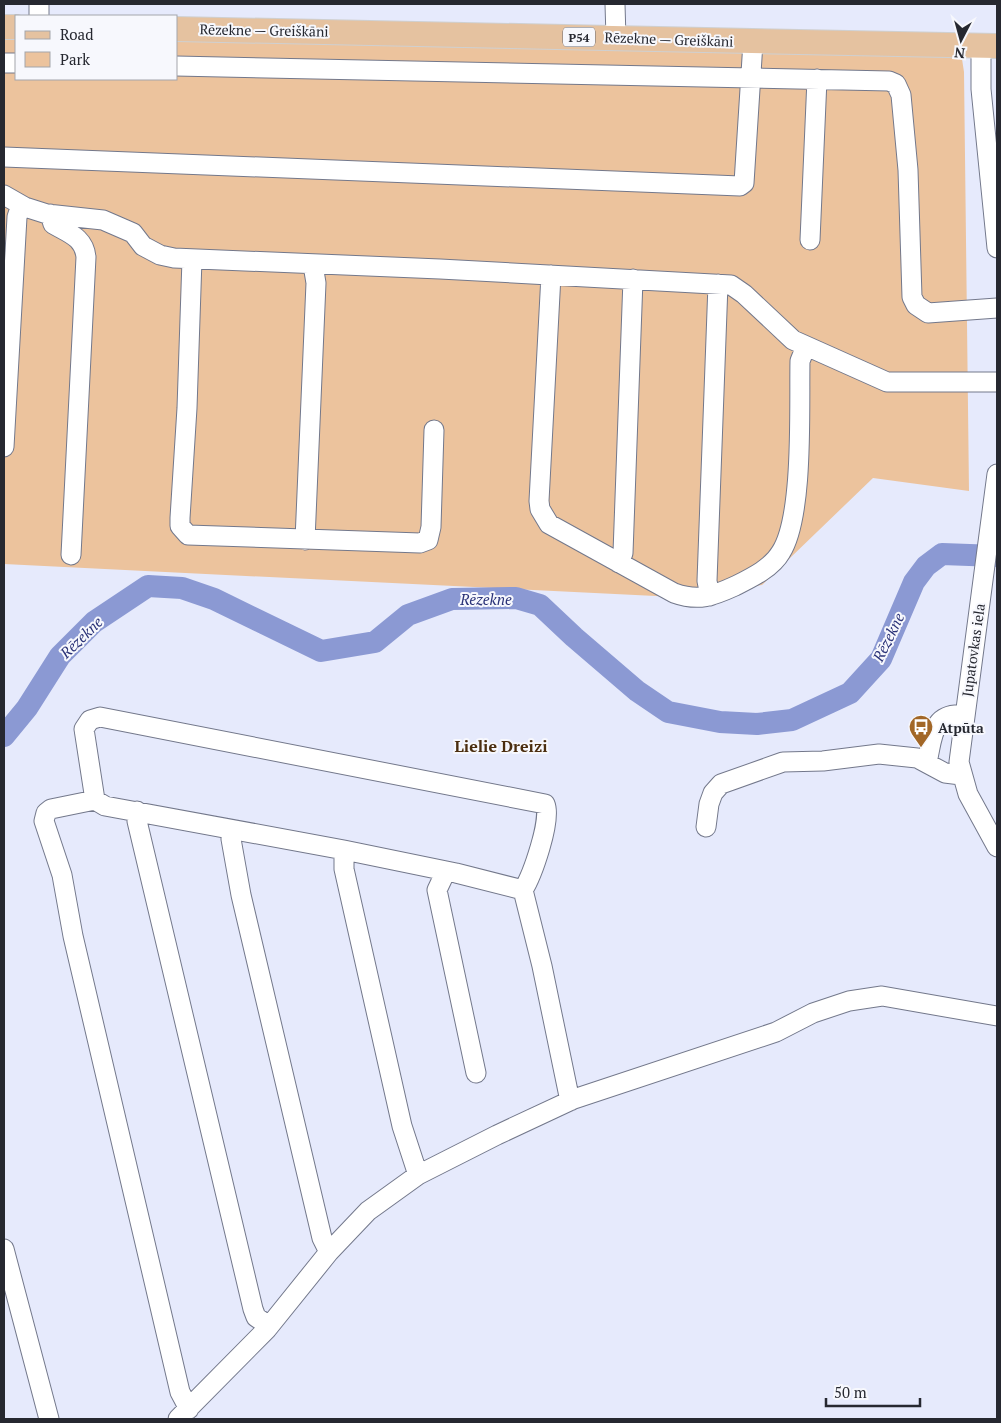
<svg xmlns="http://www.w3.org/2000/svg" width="1001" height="1423" font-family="'PT Serif',serif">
	<rect width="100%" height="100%" fill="#e6eafc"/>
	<!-- green -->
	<path fill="#ecc39d" d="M 4,37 L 16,37 L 16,79 L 176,79 L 176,40 L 953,55 L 962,59 L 964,72 L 969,491 L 873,478 L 762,585 L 676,597 L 4,564 Z"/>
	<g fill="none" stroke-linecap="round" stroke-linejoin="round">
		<!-- river -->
		<path stroke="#8b99d3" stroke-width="22" d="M 4,736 L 27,708 L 60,656 L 94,622 L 148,586 L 182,588 L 214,599 L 321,651 L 375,642 L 408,615 L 452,599 L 516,598 L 540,605 L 574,637 L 637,691 L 668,712 L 720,722 L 757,724 L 792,720 L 850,693 L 881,659 L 914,582 L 926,566 L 942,554 L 997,556"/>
		<defs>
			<path id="minor" d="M 615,4 L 616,38
				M 39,16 L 39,4
				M 981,45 L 981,89 L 997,248
				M 4,63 L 16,63
				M 176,66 L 889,81 L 896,84 L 901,95 L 908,170 L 912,297 L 916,305 L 928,313 L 997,308
				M 4,157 L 740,186 L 744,183 L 753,42
				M 4,195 L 25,207 L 47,214 L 103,220 L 133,233 L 143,246 L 160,255 L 174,258 L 440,269 L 731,285 L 744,294 L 793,340 L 887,382 L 997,382
				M 50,214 L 53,224 C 68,233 84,237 86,257 L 71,555
				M 810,240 L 817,79
				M 192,259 L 187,408 L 180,518 L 180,526 L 188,535 L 420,543 L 428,540 L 431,527 L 434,430
				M 551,275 L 539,501 L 540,509 L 549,524 L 674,593 C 699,602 713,596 735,586 C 751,578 772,568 781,552 C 804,516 799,406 800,361 L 806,346
				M 4,447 L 17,217 L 21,205
				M 997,474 L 959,762 L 968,794 L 997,847
				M 305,540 L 316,283 L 313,265
				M 619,563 L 623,553 L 633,279
				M 710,596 L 707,581 L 718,284
				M 927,762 C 933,738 931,712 964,715
				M 95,800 L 51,809 L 46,813 L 44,821 L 62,875 L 73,936 L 180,1392 L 189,1409
				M 137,811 L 137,821 L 253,1309 L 256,1317 L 269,1326
				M 706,827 L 709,804 L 713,793 L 721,784 L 783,762 L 823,761 L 879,754 L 917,758 L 945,773 L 961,775
				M 232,830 L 231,839 L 241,895 L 322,1238 L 329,1252
				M 344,850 L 344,869 L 402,1126 L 418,1175
				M 446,871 L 437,890 L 476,1073
				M 523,890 C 532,876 552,820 545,804 L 100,717 L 90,720 L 84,729 L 95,800 L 105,806 L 344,850 L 456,873 L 523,890 L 542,966 L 570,1101
				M 4,1249 L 49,1419
				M 178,1419 L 267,1329 L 329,1252 L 368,1211 L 418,1175 L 497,1135 L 574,1099 L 776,1032 L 813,1013 L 849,1001 L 882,996 L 997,1016"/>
			<path id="major" d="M 4,27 L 16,27
				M 176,29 L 997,46"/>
		</defs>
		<!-- minor casing -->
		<use href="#minor" stroke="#73788b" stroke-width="21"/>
		<!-- major casing -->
		<use href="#major" stroke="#cfd0d1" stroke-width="26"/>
		<!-- minor -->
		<use href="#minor" stroke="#fff" stroke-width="19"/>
		<!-- major -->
		<use href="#major" stroke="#e5c2a0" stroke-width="24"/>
	</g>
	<!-- icons -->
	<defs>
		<symbol id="bus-pin" viewBox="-11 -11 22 30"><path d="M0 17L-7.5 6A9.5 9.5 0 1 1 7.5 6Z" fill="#a26727" stroke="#f7f8fd"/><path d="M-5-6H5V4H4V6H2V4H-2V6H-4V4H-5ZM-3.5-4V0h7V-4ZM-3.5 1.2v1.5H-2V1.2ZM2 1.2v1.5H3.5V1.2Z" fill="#fff"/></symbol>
	</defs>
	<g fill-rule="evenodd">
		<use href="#bus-pin" x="907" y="713" width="28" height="38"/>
	</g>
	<g text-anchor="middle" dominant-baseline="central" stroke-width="4" stroke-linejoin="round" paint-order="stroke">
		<!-- shield labels -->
		<rect fill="#f7f8fd" stroke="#65666e" stroke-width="1" x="563" y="27.5" width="32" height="19" rx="4"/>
		<g font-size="12" font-weight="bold" fill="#262830">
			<text x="579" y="37">P54</text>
		</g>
		<!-- street labels -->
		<g font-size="14" fill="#262830" stroke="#f7f8fd">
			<text transform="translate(264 30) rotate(1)">Rēzekne — Greiškāni</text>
			<text transform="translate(669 39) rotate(2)">Rēzekne — Greiškāni</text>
			<text transform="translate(973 650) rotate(-82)">Jupatovkas iela</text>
		</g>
		<!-- poi labels -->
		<g font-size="14" font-weight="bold" fill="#262830" stroke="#f7f8fd" text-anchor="start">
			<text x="938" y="727">Atpūta</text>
		</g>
		<!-- water labels -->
		<g font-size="15" font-style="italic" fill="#2b3378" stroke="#f7f8fd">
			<text x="486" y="599">Rēzekne</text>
			<text transform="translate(81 637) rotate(-44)">Rēzekne</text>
			<text transform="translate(888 637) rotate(-64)">Rēzekne</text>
		</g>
		<!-- quarter labels -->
		<g font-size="16" font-weight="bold" fill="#4b2e10" stroke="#f7f8fd">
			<text x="501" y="746">Lielie Dreizi</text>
		</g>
	</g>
	<!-- border -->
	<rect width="1001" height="1423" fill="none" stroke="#262830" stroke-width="10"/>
	<!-- legend -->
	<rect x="15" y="15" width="162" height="65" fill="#f7f8fd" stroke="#a3a5ab"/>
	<rect x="25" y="31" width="25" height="8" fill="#e5c2a0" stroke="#a3a5ab"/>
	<text x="60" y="40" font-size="15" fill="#262830">Road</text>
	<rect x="25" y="52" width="25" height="15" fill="#ecc39d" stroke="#a3a5ab"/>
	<text x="60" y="65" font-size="15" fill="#262830">Park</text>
	<!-- north arrow -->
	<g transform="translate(961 40) rotate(186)" stroke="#f7f8fd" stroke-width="4" paint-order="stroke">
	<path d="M0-4L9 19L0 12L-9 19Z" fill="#262830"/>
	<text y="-8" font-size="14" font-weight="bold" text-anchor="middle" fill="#262830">N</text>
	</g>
	<!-- scale -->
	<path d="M826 1398v8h94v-8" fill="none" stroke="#262830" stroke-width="2.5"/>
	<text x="834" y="1398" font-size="15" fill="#262830" stroke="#f7f8fd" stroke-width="4" paint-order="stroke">50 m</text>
</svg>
